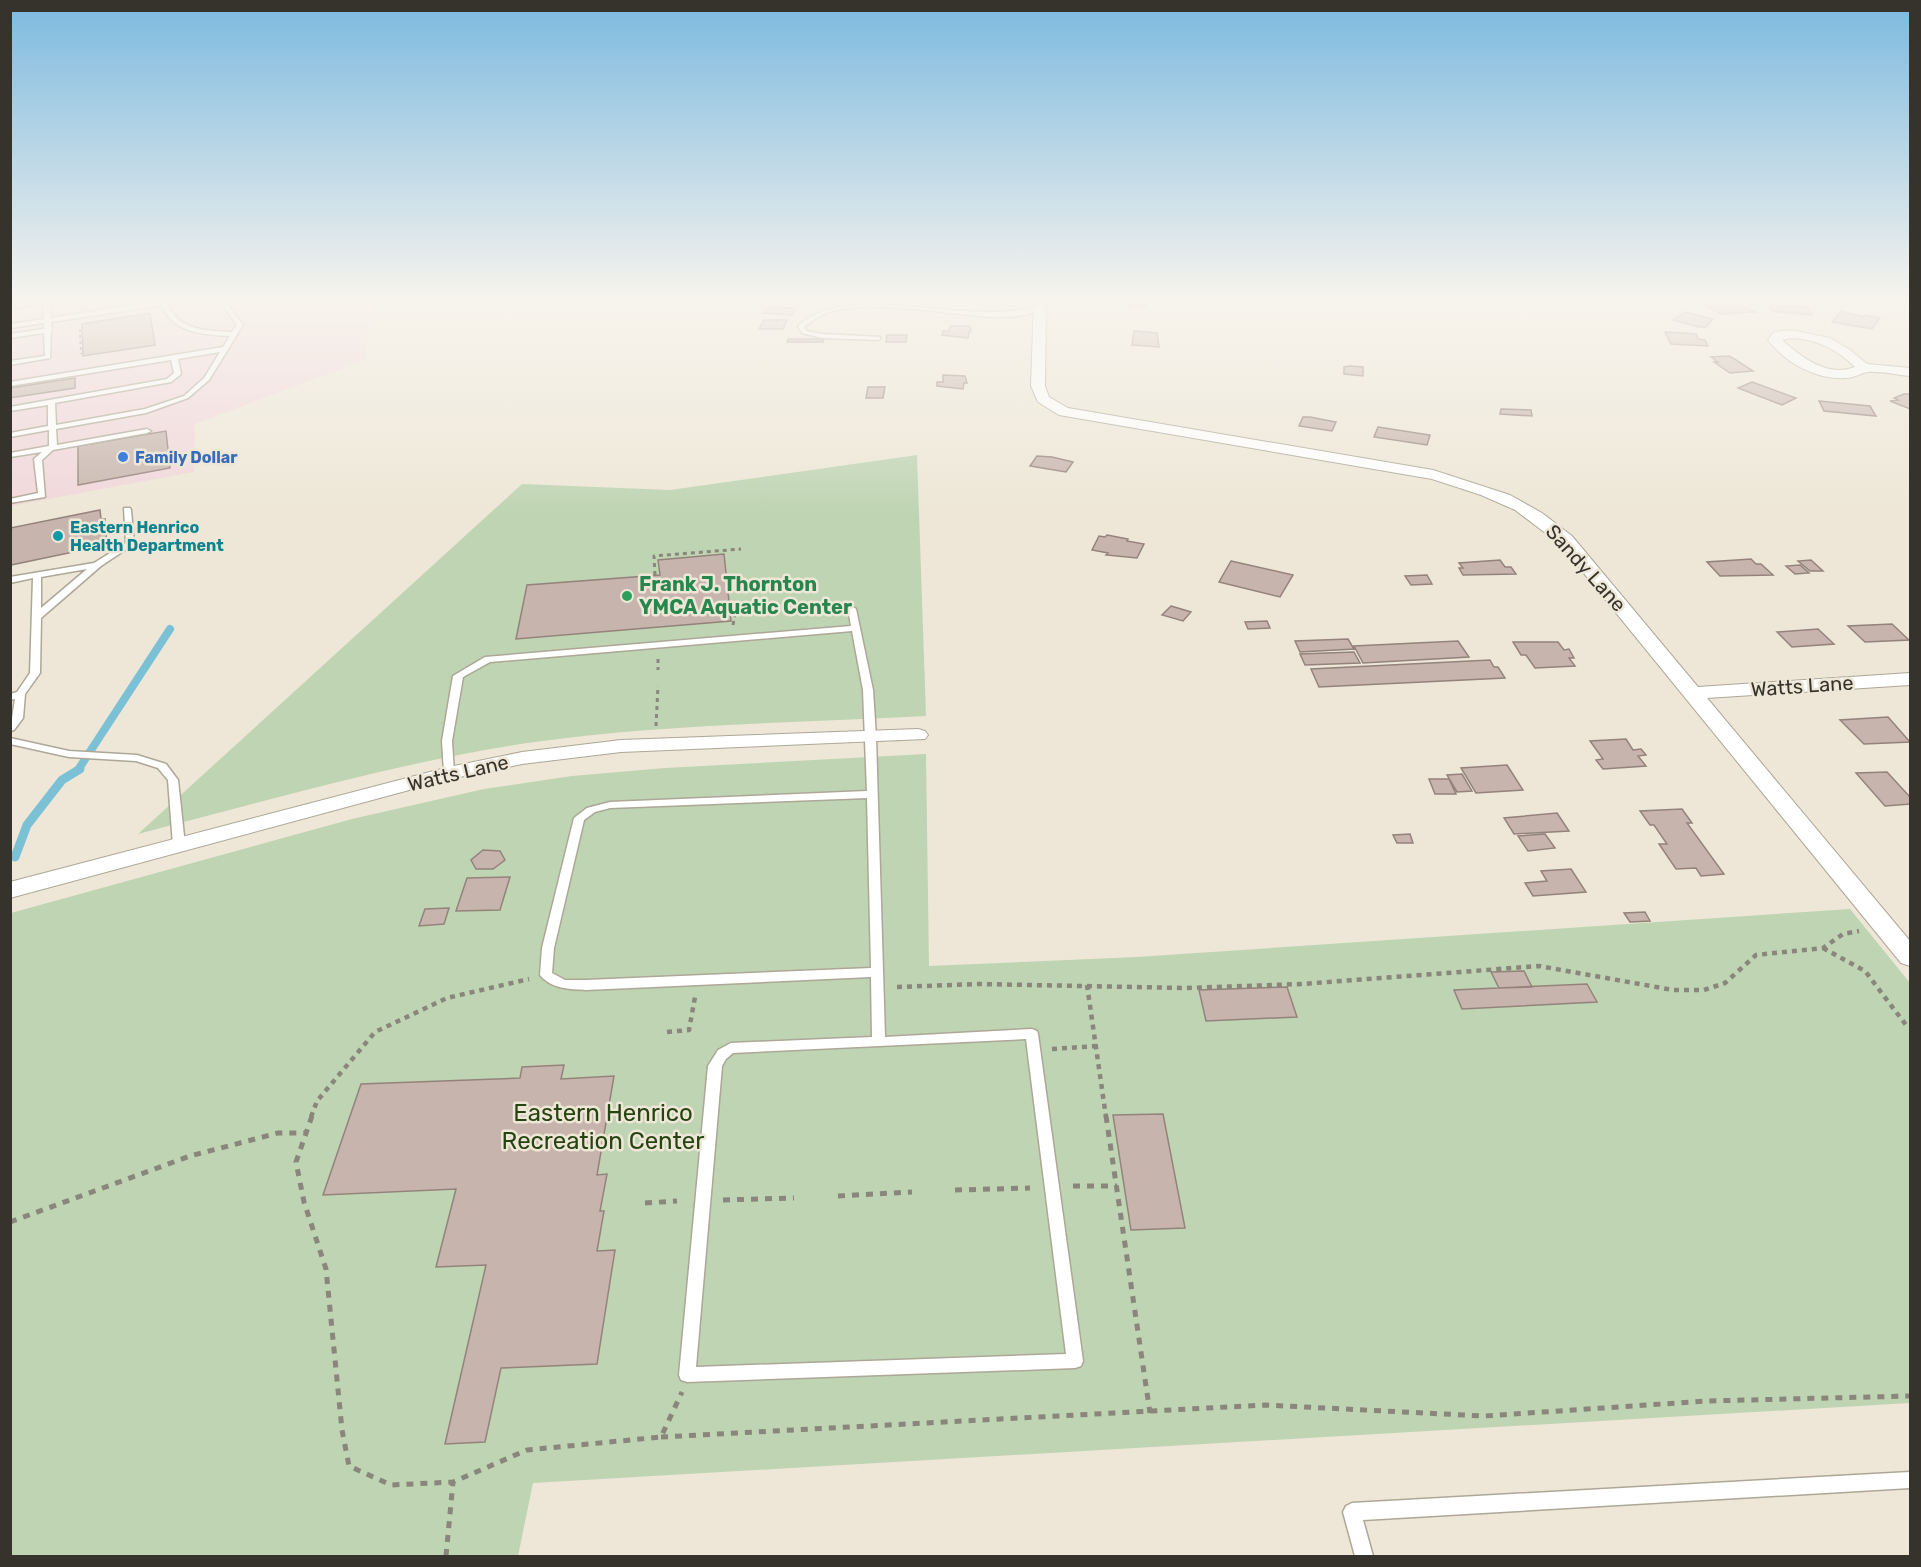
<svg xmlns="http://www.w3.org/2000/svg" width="1921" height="1567" font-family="Rubik,sans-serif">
	<rect width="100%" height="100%" fill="#eee7d7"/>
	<!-- commercial -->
	<path fill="#f1d6da" d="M 11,298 L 373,298 L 365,360 L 195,424 L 194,472 L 11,506 Z"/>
	<!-- green -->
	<path fill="#bed4b2" d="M 917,455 L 926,716 C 793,723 659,724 527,743 C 395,763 267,801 138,834 L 522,484 L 670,490 Z
		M 926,754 L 929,966 L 1137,957 L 1850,909 L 1910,983 L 1910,1403 L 533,1483 L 518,1556 L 11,1556 L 11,913 L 352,819 L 484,789 L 572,776 L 665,768 Z"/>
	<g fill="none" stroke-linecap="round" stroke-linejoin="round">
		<!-- stream-far1 -->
		<path stroke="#7ac1d5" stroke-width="8" d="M 78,770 L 170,629"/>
		<!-- stream -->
		<path stroke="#7ac1d5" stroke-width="9" d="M 15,857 L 27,825 L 62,780 L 80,769"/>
	</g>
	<!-- building -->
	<path fill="#c7b5ad" stroke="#94837c" stroke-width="1.5" d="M 1120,298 L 1153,298 L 1153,302 L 1146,301 L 1146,306 L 1131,306 L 1130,301 L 1120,301 Z
		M 1709,300 L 1714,303 L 1730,300 L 1755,312 L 1721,314 L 1698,302 Z
		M 1769,305 L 1808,307 L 1812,315 L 1772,311 Z
		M 767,307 L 796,308 L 792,315 L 763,313 Z
		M 1841,311 L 1863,317 L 1865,315 L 1880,318 L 1872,329 L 1832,322 Z
		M 1685,312 L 1713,319 L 1706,327 L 1699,327 L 1673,320 Z
		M 150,313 L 155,345 L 83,356 L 82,324 Z
		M 764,320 L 787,320 L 783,329 L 759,329 Z
		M 950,326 L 970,326 L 971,332 L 969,332 L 968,338 L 942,335 L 943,331 L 949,331 Z
		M 1134,331 L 1157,333 L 1159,347 L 1132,345 Z
		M 1665,332 L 1696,334 L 1698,339 L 1705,340 L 1708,346 L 1671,344 Z
		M 887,335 L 907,335 L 906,342 L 886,342 Z
		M 788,339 L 824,339 L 823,342 L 787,342 Z
		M 1729,356 L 1736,360 L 1753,371 L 1730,373 L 1714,362 L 1718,362 L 1711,357 Z
		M 1350,366 L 1363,367 L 1363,376 L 1344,374 L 1344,367 Z
		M 943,375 L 965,376 L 967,383 L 964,383 L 963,389 L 937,386 L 937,382 L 943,382 Z
		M 75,378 L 75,388 L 10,398 L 10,388 Z
		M 1752,382 L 1796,398 L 1782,405 L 1738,388 Z
		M 868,387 L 885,387 L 883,398 L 866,398 Z
		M 1904,394 L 1910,394 L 1910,409 L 1890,401 L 1898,400 L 1894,398 Z
		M 1819,401 L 1870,406 L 1876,416 L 1824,411 Z
		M 1501,409 L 1531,410 L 1532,416 L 1500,414 Z
		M 1303,417 L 1310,417 L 1336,422 L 1332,431 L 1299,426 Z
		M 1378,427 L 1430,435 L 1427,445 L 1374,437 Z
		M 166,431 L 170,468 L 78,485 L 78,446 Z
		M 1037,456 L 1052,457 L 1073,462 L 1066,472 L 1030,466 Z
		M 100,510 L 101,519 L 105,519 L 107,545 L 11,565 L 10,528 Z
		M 1107,535 L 1128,539 L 1127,541 L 1144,544 L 1137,558 L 1106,555 L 1108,553 L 1092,550 L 1099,536 L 1105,537 Z
		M 724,554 L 731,621 L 516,639 L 527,585 L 660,575 L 658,560 Z
		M 1751,559 L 1756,564 L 1761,564 L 1773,575 L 1720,576 L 1707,562 Z
		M 1500,560 L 1505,567 L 1511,567 L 1516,574 L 1463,575 L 1459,568 L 1463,568 L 1459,563 Z
		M 1811,560 L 1823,571 L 1810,571 L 1798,561 Z
		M 1231,561 L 1293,575 L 1280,597 L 1219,582 Z
		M 1800,565 L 1809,573 L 1795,574 L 1786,566 Z
		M 1427,575 L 1432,584 L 1411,585 L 1405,576 Z
		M 1171,606 L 1191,612 L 1183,621 L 1162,615 Z
		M 1267,621 L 1270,628 L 1248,629 L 1245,622 Z
		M 1892,624 L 1909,640 L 1865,642 L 1848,626 Z
		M 1818,629 L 1834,644 L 1792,647 L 1777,632 Z
		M 1348,639 L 1354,649 L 1300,652 L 1295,641 Z
		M 1458,641 L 1469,657 L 1363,663 L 1354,646 Z
		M 1513,642 L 1558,642 L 1564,650 L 1569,649 L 1574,658 L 1569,658 L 1575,666 L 1535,668 L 1526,655 L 1521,655 Z
		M 1354,652 L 1360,663 L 1305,665 L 1300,654 Z
		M 1490,660 L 1494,667 L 1498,667 L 1505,678 L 1319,687 L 1311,669 Z
		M 1888,717 L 1910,742 L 1864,744 L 1840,720 Z
		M 1626,739 L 1633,750 L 1641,749 L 1646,755 L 1638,756 L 1646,766 L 1603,769 L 1596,760 L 1603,759 L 1590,741 Z
		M 1507,765 L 1523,790 L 1476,793 L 1461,768 Z
		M 1887,772 L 1910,797 L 1910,804 L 1885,806 L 1856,773 Z
		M 1462,774 L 1472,791 L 1457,792 L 1447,775 Z
		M 1429,779 L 1449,779 L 1456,794 L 1435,794 Z
		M 1682,809 L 1692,823 L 1687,823 L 1724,874 L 1701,876 L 1696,868 L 1676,869 L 1659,844 L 1667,844 L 1654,825 L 1650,825 L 1640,811 Z
		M 1557,813 L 1569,831 L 1514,834 L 1504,818 Z
		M 1410,834 L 1413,843 L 1397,843 L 1393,835 Z
		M 1545,834 L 1555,848 L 1528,851 L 1518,836 Z
		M 483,850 L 500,851 L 505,860 L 493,869 L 476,869 L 471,860 Z
		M 1571,869 L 1586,892 L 1533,896 L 1525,883 L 1547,881 L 1541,871 Z
		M 510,877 L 500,910 L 456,911 L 467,878 Z
		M 449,908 L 444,924 L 419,926 L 425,909 Z
		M 1645,912 L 1650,921 L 1630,922 L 1624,913 Z
		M 1524,971 L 1532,987 L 1499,988 L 1491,972 Z
		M 1587,984 L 1597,1002 L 1462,1009 L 1454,990 Z
		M 1287,987 L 1297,1017 L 1206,1021 L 1199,990 Z
		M 564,1065 L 561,1079 L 614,1076 L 597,1175 L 607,1174 L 600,1211 L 604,1211 L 597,1251 L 615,1250 L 597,1364 L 501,1368 L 485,1442 L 445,1444 L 486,1265 L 436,1267 L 456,1189 L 323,1195 L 361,1084 L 520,1078 L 522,1067 Z
		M 1163,1114 L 1185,1228 L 1131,1230 L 1113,1115 Z"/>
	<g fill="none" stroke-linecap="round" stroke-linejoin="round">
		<defs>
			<path id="service" d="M 44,298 L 71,298 L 50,302 L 51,318 L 161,301 L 160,298 L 166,298 L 167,300 L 198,298 L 195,300 L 168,304 C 177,331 209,331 232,332 L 237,325 L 220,301 L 214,298 L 222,298 L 243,325 L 209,380 L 188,398 L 146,413 L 56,429 L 57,445 L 147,429 L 151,431 L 147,433 L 53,450 L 42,460 L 45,497 L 10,503 L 10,499 L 38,493 L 34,459 L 42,452 L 10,457 L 10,453 L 49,446 L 49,430 L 10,437 L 10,433 L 48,426 L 48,405 L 10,411 L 10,407 L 167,379 L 174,373 L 171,360 L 10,386 L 10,382 L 223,347 L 230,336 C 205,335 172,333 162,305 L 51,322 L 52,330 L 51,331 L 50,358 L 10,365 L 10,361 L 45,356 L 44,333 L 10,338 L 10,334 L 44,329 L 44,323 L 10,328 L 10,324 L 44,319 L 44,303 L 10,308 L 10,304 L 44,299 ZM 220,352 L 204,378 L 184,396 L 145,409 L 56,425 L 55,403 L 171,382 L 181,374 L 178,359 Z
				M 864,304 C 923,304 982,320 1040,307 L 1043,309 C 1026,318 1000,318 980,316 C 936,313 859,297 820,316 C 814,319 809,323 804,327 L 807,331 L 822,334 L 880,337 L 880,339 L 878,340 L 822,338 L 802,333 L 798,326 C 817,309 839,306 864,304 Z
				M 124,508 L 130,508 L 131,510 L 134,544 L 101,566 L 41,618 L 40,673 L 25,694 L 23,718 L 14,730 L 10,731 L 15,699 L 10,700 L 10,694 L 17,692 L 30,673 L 33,578 L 10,583 L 10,577 L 94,563 L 126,543 ZM 87,569 L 41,608 L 41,577 Z
				M 852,606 L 856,609 L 873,690 L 876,737 L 885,1037 L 1032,1029 L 1037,1031 L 1038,1034 L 1083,1361 L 1081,1366 L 1075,1368 L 687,1382 L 681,1380 L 679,1375 L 708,1066 L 718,1050 L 731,1043 L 872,1037 L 871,977 L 586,990 C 570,989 551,989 540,975 L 542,948 L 574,818 L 587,808 L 610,802 L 867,791 L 863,690 L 852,631 L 490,662 L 463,677 L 452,741 L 454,773 L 449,776 L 444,773 L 442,741 L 453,676 L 485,657 L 851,626 L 848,609 ZM 867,798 L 871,968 L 586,980 L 565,980 L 552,973 L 554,948 L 584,820 L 595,812 L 610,808 ZM 1026,1039 L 1066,1354 L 696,1367 L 722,1066 L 726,1059 L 733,1053 Z
				M 10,738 L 69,751 L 137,755 L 166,764 L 178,780 L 185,845 L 179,849 L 173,845 L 168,780 L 158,768 L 136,761 L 69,757 L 10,744 Z
				M 1910,1472 L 1910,1488 L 1363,1520 L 1373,1556 L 1355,1556 L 1343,1512 L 1346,1506 L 1352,1503 Z"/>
			<path id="minor" d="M 1034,298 L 1046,298 L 1045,386 L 1049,397 L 1068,408 L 1433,470 L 1510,495 L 1542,513 L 1572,536 L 1698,687 L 1910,673 L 1910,685 L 1707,698 L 1910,941 L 1910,966 L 1901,963 L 1560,544 L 1515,510 L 1481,495 L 1432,479 L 1059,415 L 1038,402 L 1031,386 Z
				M 1791,330 L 1830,338 L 1850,350 L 1867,364 L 1910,368 L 1910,376 C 1897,375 1882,371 1868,372 C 1861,373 1854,378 1846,378 C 1816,380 1786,363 1768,340 L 1774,332 ZM 1791,338 C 1816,339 1837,349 1855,367 C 1828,378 1801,357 1782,340 Z
				M 918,729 L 925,731 L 928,735 L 925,739 L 621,752 L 522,764 L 450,779 L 10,898 L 10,882 L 449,767 L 522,752 L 621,740 Z"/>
		</defs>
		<!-- service casing -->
		<use href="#service" stroke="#ada797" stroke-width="3"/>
		<!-- minor casing -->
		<use href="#minor" stroke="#ada797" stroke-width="2"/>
		<!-- path-far3 -->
		<path stroke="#8a867b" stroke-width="2" stroke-dasharray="3 3" stroke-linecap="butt" d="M 80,329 L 81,354"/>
		<!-- path-far2 -->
		<path stroke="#8a867b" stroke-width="3" stroke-dasharray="4 4" stroke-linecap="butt" d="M 655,575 L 654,556 L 741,549
			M 745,587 L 781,584
			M 733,625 L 736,609 L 745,606
			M 658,659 L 658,670
			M 656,726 L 658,686"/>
		<!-- path-far1 -->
		<path stroke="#8a867b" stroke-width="4.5" stroke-dasharray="5 5" stroke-linecap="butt" d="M 1823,948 L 1865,971 L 1906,1025
			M 1087,985 L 1106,1117
			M 897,987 L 978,984 L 1186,988 L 1302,984 L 1539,966 L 1673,990 L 1704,990 L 1725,983 L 1756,955 L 1823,948 L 1843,934 L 1859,931
			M 667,1032 L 689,1030 L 695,997
			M 1052,1049 L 1097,1046
			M 311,1117 L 317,1101 L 375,1032 L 447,998 L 529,979"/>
		<!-- path -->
		<path stroke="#8a867b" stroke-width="5" stroke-dasharray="7 7" stroke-linecap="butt" d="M 312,1116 L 296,1162 L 304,1202 L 326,1269 L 342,1430 L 349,1466 L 391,1485 L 453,1482 L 527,1450 L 661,1437 L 682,1392
			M 1106,1116 L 1150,1413
			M 1073,1186 L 1117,1186
			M 955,1190 L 1030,1188
			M 838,1196 L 912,1192
			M 723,1200 L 794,1198
			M 645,1203 L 677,1201
			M 10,1222 L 190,1156 L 278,1133 L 306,1133
			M 661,1437 L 1265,1405 L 1484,1416 L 1707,1401 L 1910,1396
			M 446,1556 L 453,1482"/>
		<!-- service -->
		<use href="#service" fill="#fff" fill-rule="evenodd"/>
		<!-- minor -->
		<use href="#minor" fill="#fff" fill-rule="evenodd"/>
	</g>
	<!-- sky -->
	<linearGradient id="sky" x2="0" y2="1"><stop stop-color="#7cb9e0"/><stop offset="0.58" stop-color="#f7f4ed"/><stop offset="1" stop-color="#f7f4ed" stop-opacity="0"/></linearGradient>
	<rect width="1921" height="517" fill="url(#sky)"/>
	<!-- markers -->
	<circle fill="#3f7fe0" stroke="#eee7d7" stroke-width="2" cx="123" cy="457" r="6"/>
	<circle fill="#0f9aa8" stroke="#eee7d7" stroke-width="2" cx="58" cy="536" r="6"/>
	<circle fill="#2e9e5b" stroke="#eee7d7" stroke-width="2" cx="627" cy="596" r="6"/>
	<g text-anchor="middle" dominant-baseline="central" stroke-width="5" stroke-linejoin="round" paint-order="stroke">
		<!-- far-shop labels -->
		<g font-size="16" font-weight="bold" fill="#366cbe" stroke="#eee7d7" text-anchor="start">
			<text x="135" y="457">Family Dollar</text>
		</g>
		<!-- far-culture labels -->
		<g font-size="16" font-weight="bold" fill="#0d838f" stroke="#eee7d7" text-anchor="start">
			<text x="70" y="527">Eastern Henrico<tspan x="70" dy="18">Health Department</tspan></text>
		</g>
		<!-- street labels -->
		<g font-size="20" fill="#35332c" stroke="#eee7d7">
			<text transform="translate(1586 568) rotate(48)">Sandy Lane</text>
			<text transform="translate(1802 686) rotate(-4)">Watts Lane</text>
			<text transform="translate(458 773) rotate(-13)">Watts Lane</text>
		</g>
		<!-- leisure labels -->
		<g font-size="20" font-weight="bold" fill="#27864d" stroke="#eee7d7" text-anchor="start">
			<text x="639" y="584">Frank J. Thornton<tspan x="639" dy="23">YMCA Aquatic Center</tspan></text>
		</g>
		<!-- near-park labels -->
		<g font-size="24" fill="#264411" stroke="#eee7d7">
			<text x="603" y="1113">Eastern Henrico<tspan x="603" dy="28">Recreation Center</tspan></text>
		</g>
	</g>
	<!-- border -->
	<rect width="1921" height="1567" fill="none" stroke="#35332c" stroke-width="24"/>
</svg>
